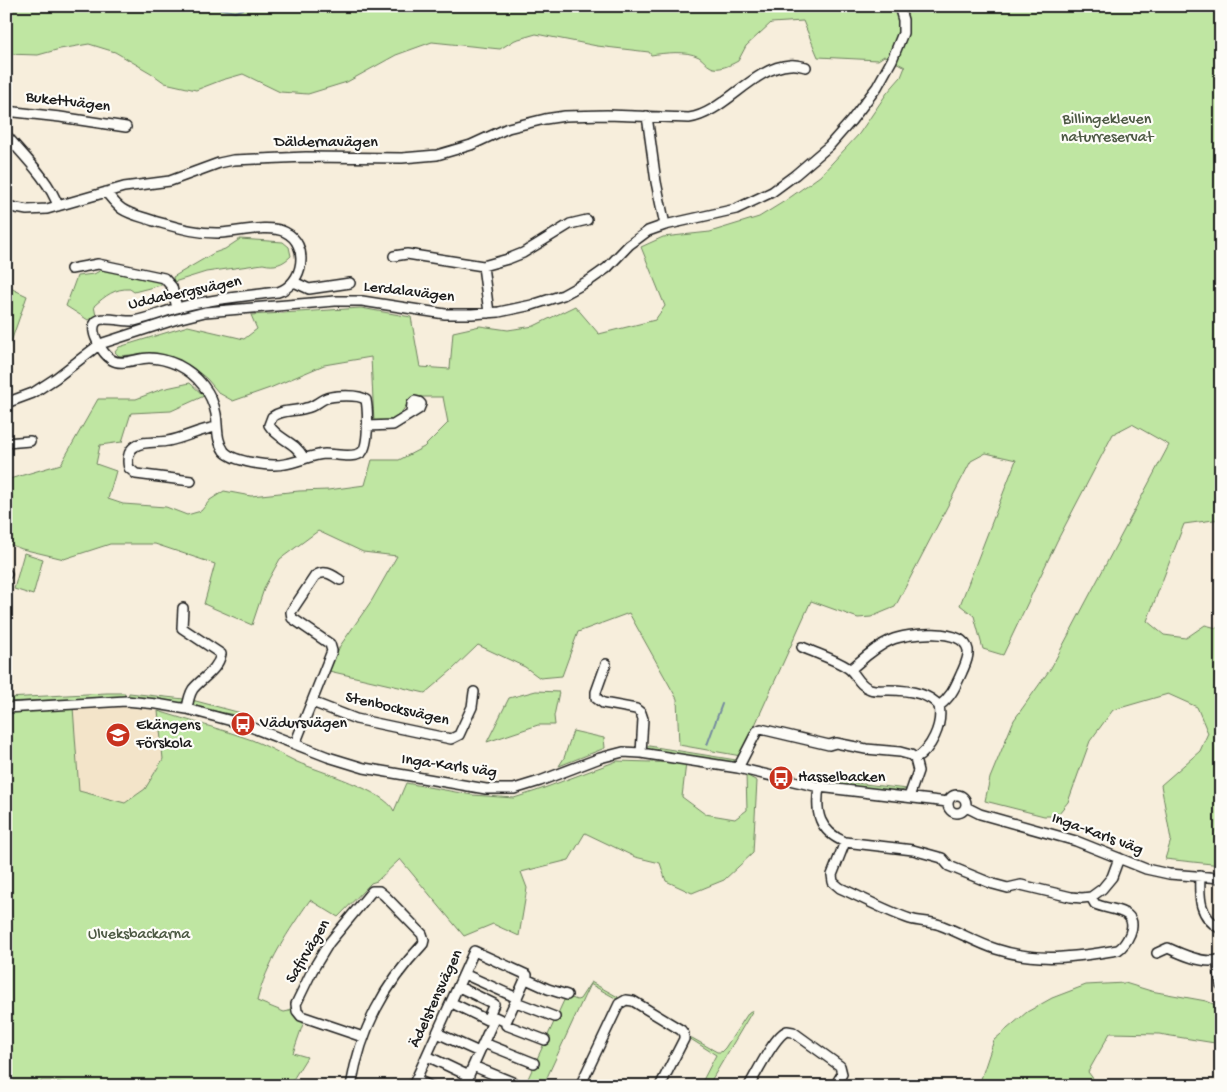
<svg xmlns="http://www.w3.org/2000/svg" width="1227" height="1092" font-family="'Gochi Hand',sans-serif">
	<rect width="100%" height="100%" fill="#f7eedc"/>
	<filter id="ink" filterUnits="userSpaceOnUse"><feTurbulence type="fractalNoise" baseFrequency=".02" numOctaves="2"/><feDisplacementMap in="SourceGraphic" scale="10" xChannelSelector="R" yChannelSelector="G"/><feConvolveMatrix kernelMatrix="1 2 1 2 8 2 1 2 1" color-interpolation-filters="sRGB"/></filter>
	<g filter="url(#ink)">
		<!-- built -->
		<path fill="#f3e4c9" d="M 111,705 L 158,711 L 163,759 L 145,789 L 125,803 L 79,791 L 73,707 Z"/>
		<!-- green -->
		<path fill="#bfe6a2" stroke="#6e815f" d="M 6,6 L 1221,6 L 1221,519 L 1184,524 L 1147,621 L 1164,635 L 1186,638 L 1205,625 L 1221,629 L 1221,865 L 1165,859 L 1171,840 L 1161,785 L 1200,751 L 1208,733 L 1197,707 L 1168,694 L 1113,710 L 1090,741 L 1068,802 L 1059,813 L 1052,816 L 1044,816 L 985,801 L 990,778 L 1014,720 L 1051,668 L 1169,445 L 1132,424 L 1113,434 L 1057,541 L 1003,655 L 983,649 L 974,616 L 960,605 L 1016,460 L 986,453 L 971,461 L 895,607 L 871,617 L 858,618 L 811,601 L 741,756 L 679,745 L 677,699 L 629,613 L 578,632 L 562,676 L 540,678 L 525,667 L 478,645 L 452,670 L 425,693 L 329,671 L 340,646 L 372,600 L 397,556 L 363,552 L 318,531 L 280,559 L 265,586 L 252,625 L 204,604 L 215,564 L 155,544 L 110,544 L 64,559 L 22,549 L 6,543 L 6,480 L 61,464 L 98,399 L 136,399 L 162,389 L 190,383 L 204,396 L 171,411 L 131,413 L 122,442 L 100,445 L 96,464 L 116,471 L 108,499 L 123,504 L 166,507 L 187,515 L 201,511 L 210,500 L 224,491 L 251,496 L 299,491 L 328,490 L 365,485 L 372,460 L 399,460 L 424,447 L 448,423 L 443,397 L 412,397 L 397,419 L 374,422 L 371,357 L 324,365 L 270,388 L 233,401 L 219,393 L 207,379 L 192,367 L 171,357 L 153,353 L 119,356 L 115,352 L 119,347 L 188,326 L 244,339 L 257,329 L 251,315 L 361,308 L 411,317 L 420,367 L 450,369 L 453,332 L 480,326 L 508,330 L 534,326 L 575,306 L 599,334 L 655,320 L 665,306 L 641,247 L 663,237 L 710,232 L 759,217 L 785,201 L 820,176 L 859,134 L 887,93 L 901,77 L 905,67 L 884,56 L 878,60 L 818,57 L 803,21 L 771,23 L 746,46 L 738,61 C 731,65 718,71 711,67 C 706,65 703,59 699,57 C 686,50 664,53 651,55 L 649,52 L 597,46 L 536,34 L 515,40 L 500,49 L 432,42 L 396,55 L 347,82 L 308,94 L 280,92 L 243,74 L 222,80 L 196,90 L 165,83 L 151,73 L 115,52 L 89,44 L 60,49 L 38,55 L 6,54 Z
			M 240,239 L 283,242 L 289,247 L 291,256 C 283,264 275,267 263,264 L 206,272 L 174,282 L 173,277 L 214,253 L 225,249 Z
			M 105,268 L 161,280 L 165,284 L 134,292 L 130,289 C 115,288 105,296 94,306 L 96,316 L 88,320 L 66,306 L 77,276 L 94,274 Z
			M 6,286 L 27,296 L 6,356 Z
			M 24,553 L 43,559 L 33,595 L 14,589 Z
			M 536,691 L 559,692 L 554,716 L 555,725 L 538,725 L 487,742 L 509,698 Z
			M 107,693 L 125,693 L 125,697 L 6,702 L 6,698 Z
			M 129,693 L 184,699 L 184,701 L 179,703 L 128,698 Z
			M 192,700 L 241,713 L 240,716 L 199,708 L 194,705 Z
			M 73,707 L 79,791 L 125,803 L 145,789 L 163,759 L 158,711 C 189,721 222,729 252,740 C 268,746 282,755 297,762 C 318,771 386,791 394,811 L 406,783 L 472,795 L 514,798 L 536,791 L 617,761 L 686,763 L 682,797 L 705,814 L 735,819 L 747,810 L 746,775 L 757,781 L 753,853 L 724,880 L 692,893 L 666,881 L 660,863 L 635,857 L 585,833 L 569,860 L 521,872 L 527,888 L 519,936 L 493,924 L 464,936 L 400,859 L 377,881 L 371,883 L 338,917 L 310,900 C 289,930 266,964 257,1001 L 284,1012 L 289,1011 L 291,1007 C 292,1015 296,1018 304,1021 L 293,1053 L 307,1057 L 289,1086 L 79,1086 L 55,1081 L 41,1081 L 41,1086 L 6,1086 L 6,712 Z
			M 573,731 L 604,738 L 605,748 L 559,766 L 564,758 Z
			M 646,746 L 649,746 L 736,760 L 729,763 L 652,750 L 647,748 Z
			M 812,778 L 907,789 L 898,792 L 807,781 Z
			M 591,982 L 618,997 L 617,999 L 590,984 L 543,1086 L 525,1085 L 566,996 L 577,1000 L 580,999 Z
			M 1125,983 L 1151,991 L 1206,1001 L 1221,1007 L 1221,1044 L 1159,1034 L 1110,1033 L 1088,1072 L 1098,1085 L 1101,1086 L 983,1086 L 981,1079 L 994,1040 L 1027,1012 L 1052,998 L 1086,985 Z
			M 753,1010 L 708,1086 L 700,1086 L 716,1055 L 689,1038 L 692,1038 L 717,1052 L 721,1052 L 725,1048 L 749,1012 Z"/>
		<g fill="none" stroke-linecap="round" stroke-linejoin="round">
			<!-- stream -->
			<path stroke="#748a9f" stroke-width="2" d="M 209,6 L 235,12 L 252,6
				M 707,745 L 722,704"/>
			<defs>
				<path id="minor" d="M 6,111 L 60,117 L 126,127
					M 647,116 L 656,182 L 665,225
					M 6,135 C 23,155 50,181 58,206
					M 106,192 C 111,198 116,205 122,209 C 131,215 143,217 154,221 C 176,227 197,234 221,233 C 239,232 269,224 285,232 C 310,244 304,284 278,292 C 245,296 210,299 177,308 C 163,312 149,318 134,321 C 125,322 103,316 97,321 C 87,330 103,354 112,360 C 122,366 137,358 149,358 C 159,358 169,361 178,365 C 198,375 212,393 216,414 C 218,427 216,440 224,451 C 233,462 271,467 285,464 C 299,462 310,455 325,454 C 336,454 354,459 362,452 C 369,445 368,410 366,400 C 360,394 332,395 324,399 C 318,402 313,407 306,408 C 295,412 282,409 272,417 L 269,425 C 278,440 294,440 304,458
					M 6,206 L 27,210 L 47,209 L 124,187 L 170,181 L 219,163 L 233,160 L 306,157 L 402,158 L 437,155 L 471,145 L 508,128 L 545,119 L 565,116 L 607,115 L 689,118 C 724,113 753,67 790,65 C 795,64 801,66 806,67
					M 394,256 L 407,254 L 483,266 L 508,259 L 523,253 L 570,224 L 587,220
					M 483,266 L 489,313
					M 71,269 L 98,264 L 164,278 L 172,287 L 177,308
					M 294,282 L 309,289 L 350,283
					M 6,403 L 33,393 L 56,378 L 100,344 L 177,319 L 205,312 L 335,301 L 362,301 L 445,314 L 472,314 L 499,312 L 532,305 L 563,295 L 590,280 L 607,268 L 629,245 L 648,231 L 665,225 L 736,209 L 772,192 L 795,175 L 829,146 L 851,121 L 877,87 L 892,60 L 903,33 L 903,20 L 899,6
					M 367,426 L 393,425 L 419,409 L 421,404 L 419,402 L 415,401 L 412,404 L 411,413
					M 6,443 L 30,441
					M 191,481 L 136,474 L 129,468 C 127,461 128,451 134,447 C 142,440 159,443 168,441 C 185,438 200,429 217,427
					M 6,574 L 7,574
					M 183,608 L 182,628 L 221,654 C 218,670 202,678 193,689 C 189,695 188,702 187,709
					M 802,647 C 817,654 835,659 848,668 C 857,674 858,685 870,689 C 876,691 883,690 889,690 C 906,690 928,692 939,706 C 943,725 931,750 915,759 L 918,771 L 909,797
					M 606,664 L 596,692 L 596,698 L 603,703 L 636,709 L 641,713 L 643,719 L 641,753
					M 851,669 C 863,659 875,647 891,640 C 907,633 963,627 968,650 C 969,658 965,665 962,672 C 955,687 952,696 939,706
					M 312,702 L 356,719 L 451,739 L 459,735 L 472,707 L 474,692
					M 6,708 L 126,701 L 157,704 L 187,709 L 243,724 L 328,757 L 364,768 L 486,789 L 514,789 L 540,781 L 600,758 L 623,752 L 641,753 L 738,768 L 819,787 L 948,802
					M 295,744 L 332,651 L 330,644 L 292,618 L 291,612 L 315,576 C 325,569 332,575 340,580
					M 738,768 L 757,731 L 761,729 L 829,745 L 836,743 L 866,749 L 900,752 L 911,755 L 915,759
					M 819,787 C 815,813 819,831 845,842 L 913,850 L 942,858 L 949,866 L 993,884 L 1008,888 L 1021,885 L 1071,897 L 1082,898 L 1091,897 L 1102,889 L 1112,877 L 1119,858
					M948 804a9 9 0 1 1 18 0a9 9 0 1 1-18 0Z
					M 966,807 L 980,814 L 1076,841 L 1146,869 L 1169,874 L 1221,878
					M 845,842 L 832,875 L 833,882 L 840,888 C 863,898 886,911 910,919 C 920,922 930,921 940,925 C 959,932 977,943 996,949 C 1038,963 1076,957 1118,950 C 1124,946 1127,941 1130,934 C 1140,908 1110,911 1095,904 L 1091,897
					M 1200,876 C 1199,898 1199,917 1221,929
					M 1157,953 L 1168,948 C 1181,954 1203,964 1217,960
					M 1217,960 L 1221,985
					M 464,974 L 517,998
					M 526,979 L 548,989 L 567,995
					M 516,1002 L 555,1017
					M 452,1003 L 487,1020 L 494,1004 L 459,987
					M 506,1022 L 506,1025 L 545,1040
					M 437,1033 L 479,1052
					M 484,1043 L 534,1063
					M 427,1056 L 469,1076
					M 473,1066 L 522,1086
					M 416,1079 L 430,1086
					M 351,1086 C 361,1029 383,986 423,944 L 424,940 L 422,934 L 385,896 L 379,891 L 372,891 L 329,943 L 312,971 L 296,1004 L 297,1011 L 301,1016 L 363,1037
					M 413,1086 L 474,951 L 527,975 L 506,1022 L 495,1017 L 464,1086
					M 580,1086 L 619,1004 L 626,1000 L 633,1001 L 681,1030 L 684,1034 L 684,1039 L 660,1086
					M 749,1086 C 756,1074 775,1035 787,1031 L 793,1032 L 840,1066 L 842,1074 L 835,1086"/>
			</defs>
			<!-- minor casing -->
			<use href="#minor" stroke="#1c1c1c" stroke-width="12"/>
			<!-- minor -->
			<use href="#minor" stroke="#fdfcf7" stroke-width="9"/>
		</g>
	</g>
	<!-- icons -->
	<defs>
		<symbol id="bus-disc" viewBox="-11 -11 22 22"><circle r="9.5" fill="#c8321e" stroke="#fdfcf7"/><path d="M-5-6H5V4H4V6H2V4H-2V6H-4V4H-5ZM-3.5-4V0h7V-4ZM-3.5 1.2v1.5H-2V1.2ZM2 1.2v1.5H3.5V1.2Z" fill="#fff"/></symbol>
		<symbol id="school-disc" viewBox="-11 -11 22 22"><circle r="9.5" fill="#c8321e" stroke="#fdfcf7"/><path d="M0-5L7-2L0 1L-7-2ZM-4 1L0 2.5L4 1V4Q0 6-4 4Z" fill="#fff"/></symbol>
	</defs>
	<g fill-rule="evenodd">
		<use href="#bus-disc" x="229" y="710" width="28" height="28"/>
		<use href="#school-disc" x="104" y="721" width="28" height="28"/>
		<use href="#bus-disc" x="767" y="764" width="28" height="28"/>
	</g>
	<g text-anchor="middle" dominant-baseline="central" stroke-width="4.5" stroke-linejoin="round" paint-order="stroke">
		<!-- street labels -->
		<g font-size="16" fill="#1c1c1c" stroke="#fdfcf7">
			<text transform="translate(68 103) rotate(7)">Bukettvägen</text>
			<text x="326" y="143">Däldernavägen</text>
			<text transform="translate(409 293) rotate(7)">Lerdalavägen</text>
			<text transform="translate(185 294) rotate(-12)">Uddabergsvägen</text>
			<text transform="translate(397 710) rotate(13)">Stenbocksvägen</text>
			<text transform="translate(449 767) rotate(8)">Inga-Karls väg</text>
			<text transform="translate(1097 835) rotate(20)">Inga-Karls väg</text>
			<text transform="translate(309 952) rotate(-59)">Safirvägen</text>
			<text transform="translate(437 999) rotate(-65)">Ädelstensvägen</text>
		</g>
		<!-- park labels -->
		<g font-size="16" fill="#4d5944" stroke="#fdfcf7">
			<text x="1107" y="120">Billingekleven<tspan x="1107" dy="18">naturreservat</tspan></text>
			<text x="139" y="935">Ulveksbackarna</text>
		</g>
		<!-- poi labels -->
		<g font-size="16" fill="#1c1c1c" stroke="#fdfcf7" text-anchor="start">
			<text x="260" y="724">Vädursvägen</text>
			<text x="136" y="726">Ekängens<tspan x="136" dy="18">Förskola</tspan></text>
			<text x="798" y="778">Hasselbacken</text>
		</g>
	</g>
	<!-- margin -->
	<rect width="1227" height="1092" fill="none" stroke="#fdfcf7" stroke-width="25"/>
	<rect x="12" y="12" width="1202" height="1067" fill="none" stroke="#1c1c1c" stroke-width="2" filter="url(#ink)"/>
</svg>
